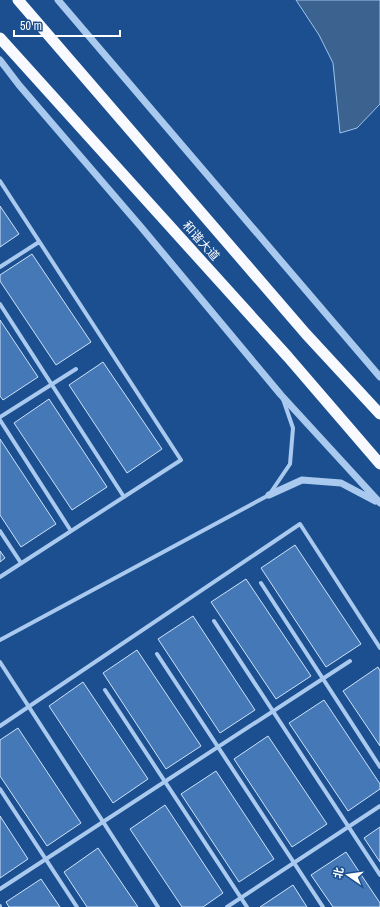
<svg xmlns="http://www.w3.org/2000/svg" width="380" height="907" font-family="'Archivo Narrow','Noto Sans SC',sans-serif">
	<rect width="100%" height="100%" fill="#1b4f8f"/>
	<!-- water -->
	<path fill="#3c6290" stroke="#9cc4f0" d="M 296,0 L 380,0 L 380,104 L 357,128 L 340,133 L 333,63 L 319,35 Z"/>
	<!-- building -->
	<path fill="#4478b7" stroke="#cfe3fa" d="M 0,206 L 19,234 L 0,247 Z
		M 32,254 L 91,342 L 56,365 L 0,281 L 0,275 Z
		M 0,320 L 38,377 L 3,400 L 0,396 Z
		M 103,362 L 162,449 L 127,473 L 69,385 Z
		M 49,399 L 107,487 L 72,510 L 14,423 Z
		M 0,439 L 56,524 L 21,547 L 0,515 Z
		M 295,545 L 361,644 L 326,667 L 261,568 Z
		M 0,551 L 5,558 L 0,562 Z
		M 246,579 L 311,676 L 276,699 L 211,602 Z
		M 193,616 L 255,710 L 220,733 L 158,639 Z
		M 137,650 L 201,746 L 166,769 L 103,673 Z
		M 378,667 L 380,671 L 380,746 L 343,691 Z
		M 83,682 L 148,779 L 113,803 L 49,706 Z
		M 324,700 L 380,784 L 380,789 L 348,811 L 289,723 Z
		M 18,728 L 81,823 L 47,846 L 0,776 L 0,740 Z
		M 268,736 L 327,824 L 292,847 L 234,759 Z
		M 216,771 L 274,859 L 239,882 L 181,794 Z
		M 165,805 L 223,893 L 203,907 L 182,907 L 130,829 Z
		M 0,816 L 28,859 L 0,878 Z
		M 380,827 L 380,862 L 364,838 Z
		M 98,848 L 138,907 L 87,907 L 64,872 Z
		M 346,852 L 380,903 L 380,907 L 333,907 L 311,875 Z
		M 41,879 L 60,907 L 9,907 L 6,902 Z
		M 293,885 L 307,907 L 260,907 Z"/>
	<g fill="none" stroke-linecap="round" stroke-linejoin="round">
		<!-- minor -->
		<path stroke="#a9c9ee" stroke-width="4" d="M 0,181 L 181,460 L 0,577
			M 0,267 L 39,242
			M 0,304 L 124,497
			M 0,417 L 76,369
			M 0,420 L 71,531
			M 0,531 L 21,563
			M 261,583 L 380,767
			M 214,621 L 380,875
			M 0,640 L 269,495 L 290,464 L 293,428 L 283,399
			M 157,654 L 323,907
			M 0,662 L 158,907
			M 105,690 L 247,907
			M 0,726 L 300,524 L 380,648
			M 0,789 L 77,907
			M 0,889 L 350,661
			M 0,906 L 0,907
			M 227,907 L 380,806"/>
		<!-- tertiary -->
		<path stroke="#a9c9ee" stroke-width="7" d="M 58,0 L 380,377
			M 0,60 L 19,85 L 141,227 L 281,395 L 380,503
			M 269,495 L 302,480 L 341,483 L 375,501"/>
		<!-- trunk -->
		<path stroke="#f8faff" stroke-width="11" d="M 18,0 L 306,334 L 380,414
			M 0,38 L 288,357 L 380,464"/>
	</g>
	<g text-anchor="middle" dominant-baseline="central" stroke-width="3" stroke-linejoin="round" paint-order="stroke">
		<!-- street labels -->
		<g font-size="12" fill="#fff" stroke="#1b4f8f">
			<text transform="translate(201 241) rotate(48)">和谐大道</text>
		</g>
	</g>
	<!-- north arrow -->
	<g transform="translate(348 875) rotate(283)" stroke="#1b4f8f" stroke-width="3" paint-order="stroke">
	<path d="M0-3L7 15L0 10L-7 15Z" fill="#ffffff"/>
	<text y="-6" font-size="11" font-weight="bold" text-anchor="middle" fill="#ffffff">北</text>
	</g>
	<!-- scale -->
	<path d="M14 30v6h106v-6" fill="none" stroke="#ffffff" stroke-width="2"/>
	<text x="20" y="30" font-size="12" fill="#ffffff" stroke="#1b4f8f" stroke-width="3" paint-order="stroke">50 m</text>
</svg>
